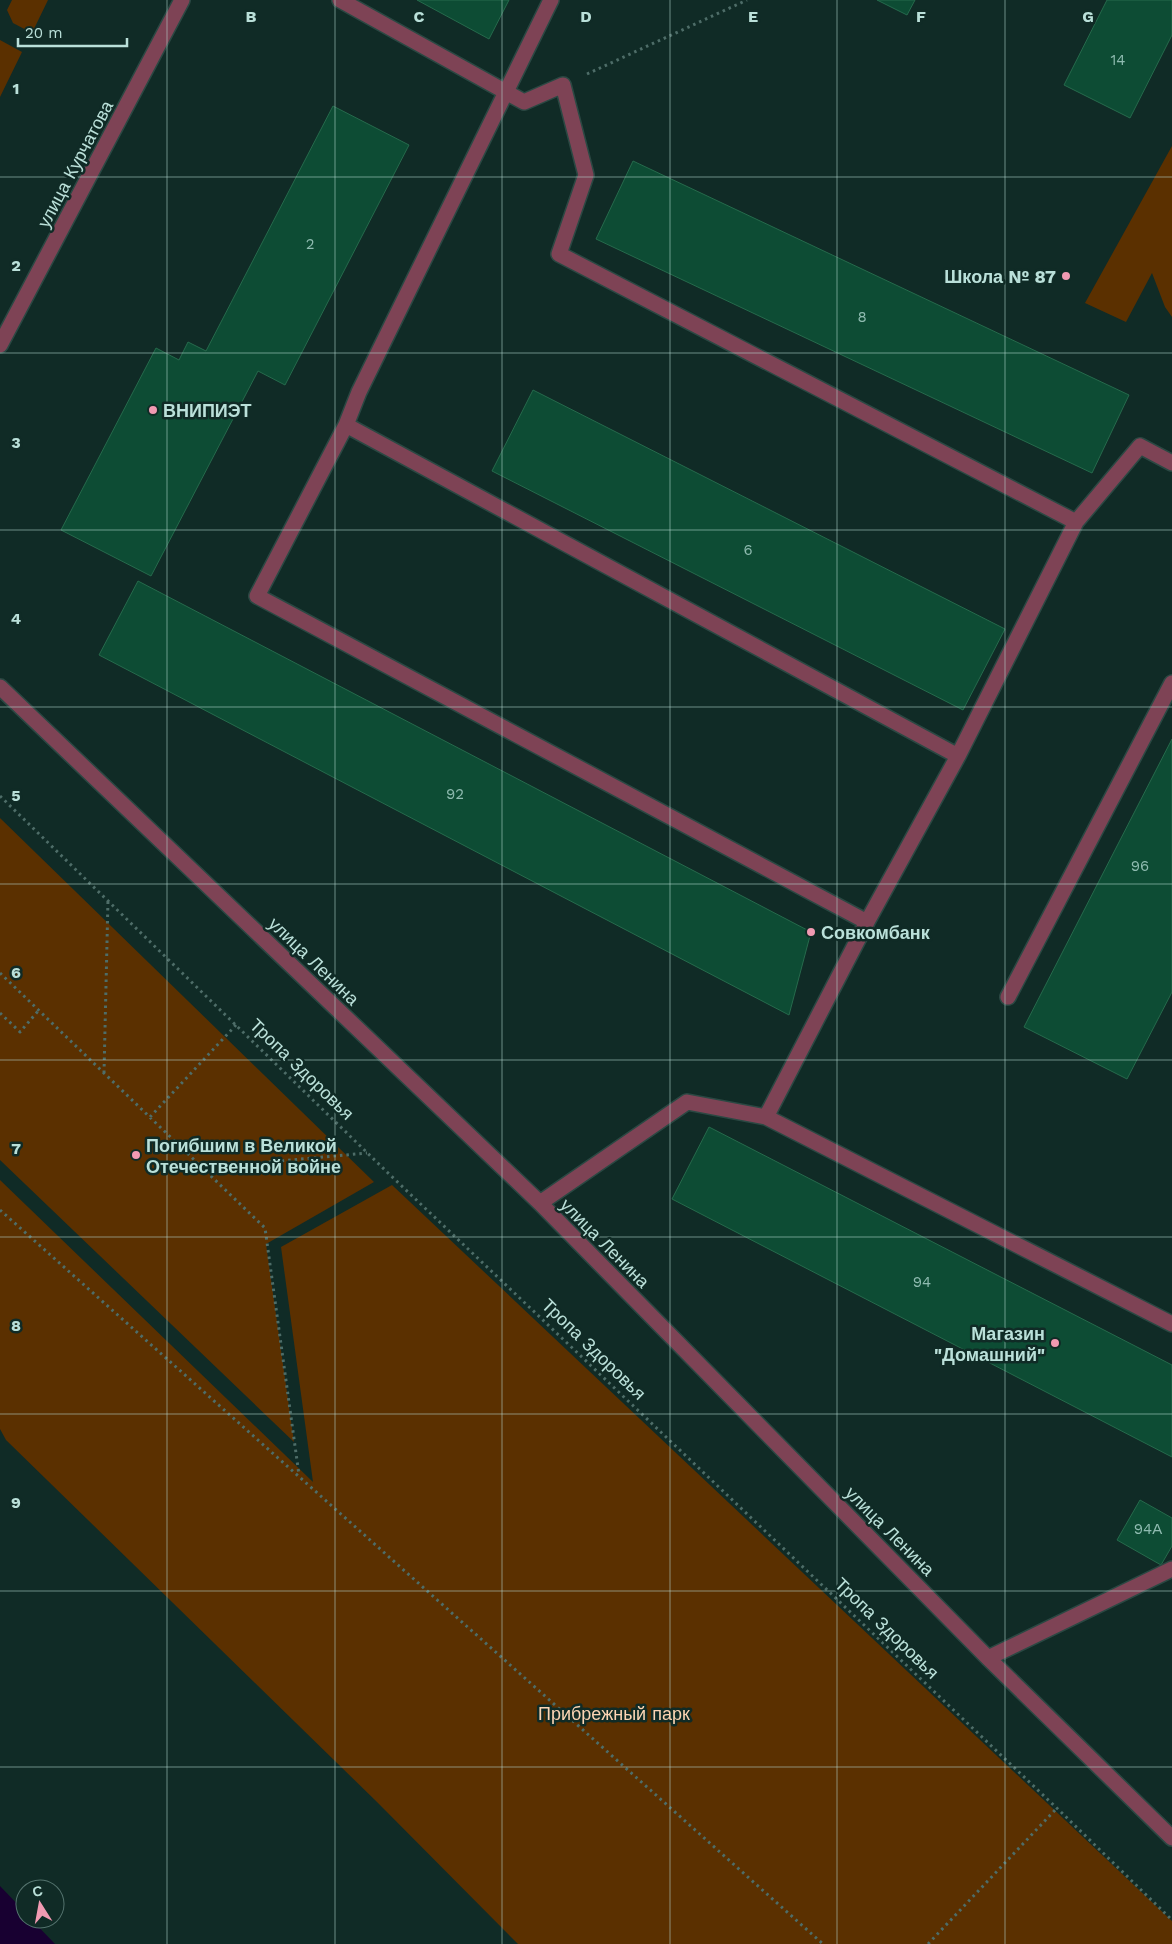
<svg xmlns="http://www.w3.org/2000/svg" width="1172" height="1944" font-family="'Work Sans',sans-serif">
	<rect width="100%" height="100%" fill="#102b26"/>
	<!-- green -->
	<path fill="#5b3000" d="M 12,0 L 48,0 L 32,33 L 13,23 L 7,10 Z
		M 0,40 L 22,52 L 0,97 Z
		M 1172,146 L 1172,317 L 1165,307 L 1152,273 L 1126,322 L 1085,303 Z
		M 0,818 L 374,1182 L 266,1244 L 294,1442 L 0,1160 Z
		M 0,1180 L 313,1482 L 281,1247 L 392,1185 L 1172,1921 L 1172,1944 L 518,1944 L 377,1802 L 6,1440 L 0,1429 Z"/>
	<!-- water -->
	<path fill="#180031" d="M 0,1886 L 25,1912 L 25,1919 L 31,1919 L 55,1944 L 0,1944 Z"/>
	<!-- building -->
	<path fill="#0d4c34" stroke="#266a4c" d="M 417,0 L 509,0 L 489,39 Z
		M 877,0 L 915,0 L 907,15 Z
		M 1107,0 L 1172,0 L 1172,35 L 1130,118 L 1064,85 Z
		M 333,106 L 409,145 L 285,385 L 258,371 L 151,576 L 61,530 L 156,348 L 179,360 L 188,342 L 206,351 Z
		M 633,161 L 1129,395 L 1092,473 L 596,239 Z
		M 533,390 L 1005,629 L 963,710 L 492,471 Z
		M 138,581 L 811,932 L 789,1015 L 99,655 Z
		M 1172,739 L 1172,992 L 1127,1079 L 1024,1027 Z
		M 709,1127 L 1172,1365 L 1172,1457 L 672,1199 Z
		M 1140,1500 L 1172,1518 L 1172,1546 L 1161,1565 L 1117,1540 Z"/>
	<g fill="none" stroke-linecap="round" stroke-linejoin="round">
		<defs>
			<path id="minor" d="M 340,0 L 524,102 L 563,85 L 586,175 L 559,254 L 1076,522 L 958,756
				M 0,345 L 182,0
				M 346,425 L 958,756 L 867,922
				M 1076,522 L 1140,446 L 1172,463
				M 0,687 L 540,1203 L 988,1658 L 1172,1838
				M 1008,997 L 1172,683
				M 766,1117 L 1172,1324
				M 540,1203 L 687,1102 L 766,1117 L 867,922 L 257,596 L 346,425 L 359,392 L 551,0
				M 988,1658 L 1172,1569"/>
		</defs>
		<!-- minor casing -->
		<use href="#minor" stroke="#2b4843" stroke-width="18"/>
		<!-- path -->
		<path stroke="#4e6d68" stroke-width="3" stroke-dasharray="2.5 4" stroke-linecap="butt" d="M 587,74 L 747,0
			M 0,796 L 387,1172 L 1062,1813 L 1172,1920
			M 0,973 L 265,1228 L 299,1475
			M 0,1013 L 20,1032 L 39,1010
			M 104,1073 L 108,899
			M 150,1117 L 236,1025
			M 204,1168 L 367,1153
			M 0,1210 L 823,1944
			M 928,1944 L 1057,1808"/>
		<!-- minor -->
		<use href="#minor" stroke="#7e4355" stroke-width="15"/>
	</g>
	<!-- grid -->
	<path fill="none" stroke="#bae0d9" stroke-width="1" stroke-opacity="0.55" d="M 167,0 L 167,1944M 335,0 L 335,1944M 502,0 L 502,1944M 670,0 L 670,1944M 837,0 L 837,1944M 1005,0 L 1005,1944M 0,177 L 1172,177M 0,353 L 1172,353M 0,530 L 1172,530M 0,707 L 1172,707M 0,884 L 1172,884M 0,1060 L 1172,1060M 0,1237 L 1172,1237M 0,1414 L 1172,1414M 0,1591 L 1172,1591M 0,1767 L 1172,1767"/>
	<!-- markers -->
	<g fill="#f19ab2" stroke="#102b26" stroke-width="2">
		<circle cx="1066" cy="276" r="5"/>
		<circle cx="153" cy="410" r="5"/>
		<circle cx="811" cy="932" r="5"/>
		<circle cx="136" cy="1155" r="5"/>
		<circle cx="1055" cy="1343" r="5"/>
	</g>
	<g text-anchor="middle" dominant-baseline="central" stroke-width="5" stroke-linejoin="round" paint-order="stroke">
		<!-- number labels -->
		<g font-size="15" fill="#8fbbb0">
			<text x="1118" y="60">14</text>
			<text x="310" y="244">2</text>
			<text x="862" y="317">8</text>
			<text x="748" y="550">6</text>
			<text x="455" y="794">92</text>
			<text x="1140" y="866">96</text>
			<text x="922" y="1282">94</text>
			<text x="1148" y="1529">94А</text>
		</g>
		<!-- street labels -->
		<g font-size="18" fill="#bae0d9" stroke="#102b26">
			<text transform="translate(75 164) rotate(-62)">улица Курчатова</text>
			<text transform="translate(314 961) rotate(44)">улица Ленина</text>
			<text transform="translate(302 1069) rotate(44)">Тропа Здоровья</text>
			<text transform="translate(605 1243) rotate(45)">улица Ленина</text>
			<text transform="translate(594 1349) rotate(44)">Тропа Здоровья</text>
			<text transform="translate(890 1531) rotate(45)">улица Ленина</text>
			<text transform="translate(887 1628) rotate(44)">Тропа Здоровья</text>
		</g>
		<!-- poi labels -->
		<g font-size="18" font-weight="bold" fill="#bae0d9" stroke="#102b26" text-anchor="start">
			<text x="1056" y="276" text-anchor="end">Школа № 87</text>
			<text x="163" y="410">ВНИПИЭТ</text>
			<text x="821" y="932">Совкомбанк</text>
			<text x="146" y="1145">Погибшим в Великой<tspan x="146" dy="21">Отечественной войне</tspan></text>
			<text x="1045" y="1333" text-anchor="end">Магазин<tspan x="1045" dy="21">"Домашний"</tspan></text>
		</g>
		<!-- park labels -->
		<g font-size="18" fill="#fcd5b4" stroke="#102b26">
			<text x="614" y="1713">Прибрежный парк</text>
		</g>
	</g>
	<g font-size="16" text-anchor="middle" font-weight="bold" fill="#bae0d9" stroke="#102b26" stroke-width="5" stroke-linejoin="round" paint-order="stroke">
		<text x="251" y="22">B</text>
		<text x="419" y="22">C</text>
		<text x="586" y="22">D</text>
		<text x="753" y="22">E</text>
		<text x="921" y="22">F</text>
		<text x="1088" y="22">G</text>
		<text x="16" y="94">1</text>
		<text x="16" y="271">2</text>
		<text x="16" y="448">3</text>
		<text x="16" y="624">4</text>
		<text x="16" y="801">5</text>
		<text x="16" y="978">6</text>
		<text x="16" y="1154">7</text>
		<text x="16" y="1331">8</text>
		<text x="16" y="1508">9</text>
	</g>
	<!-- north arrow -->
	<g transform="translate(40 1904) rotate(349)"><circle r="24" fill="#102b26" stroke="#54736e"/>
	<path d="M0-4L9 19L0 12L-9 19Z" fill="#f19ab2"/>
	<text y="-8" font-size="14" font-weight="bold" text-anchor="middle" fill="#bae0d9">С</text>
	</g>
	<!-- scale -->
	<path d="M18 38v8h109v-8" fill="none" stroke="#bae0d9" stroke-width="2.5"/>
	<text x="25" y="38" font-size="15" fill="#bae0d9" stroke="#102b26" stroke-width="4" paint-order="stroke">20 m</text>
</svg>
